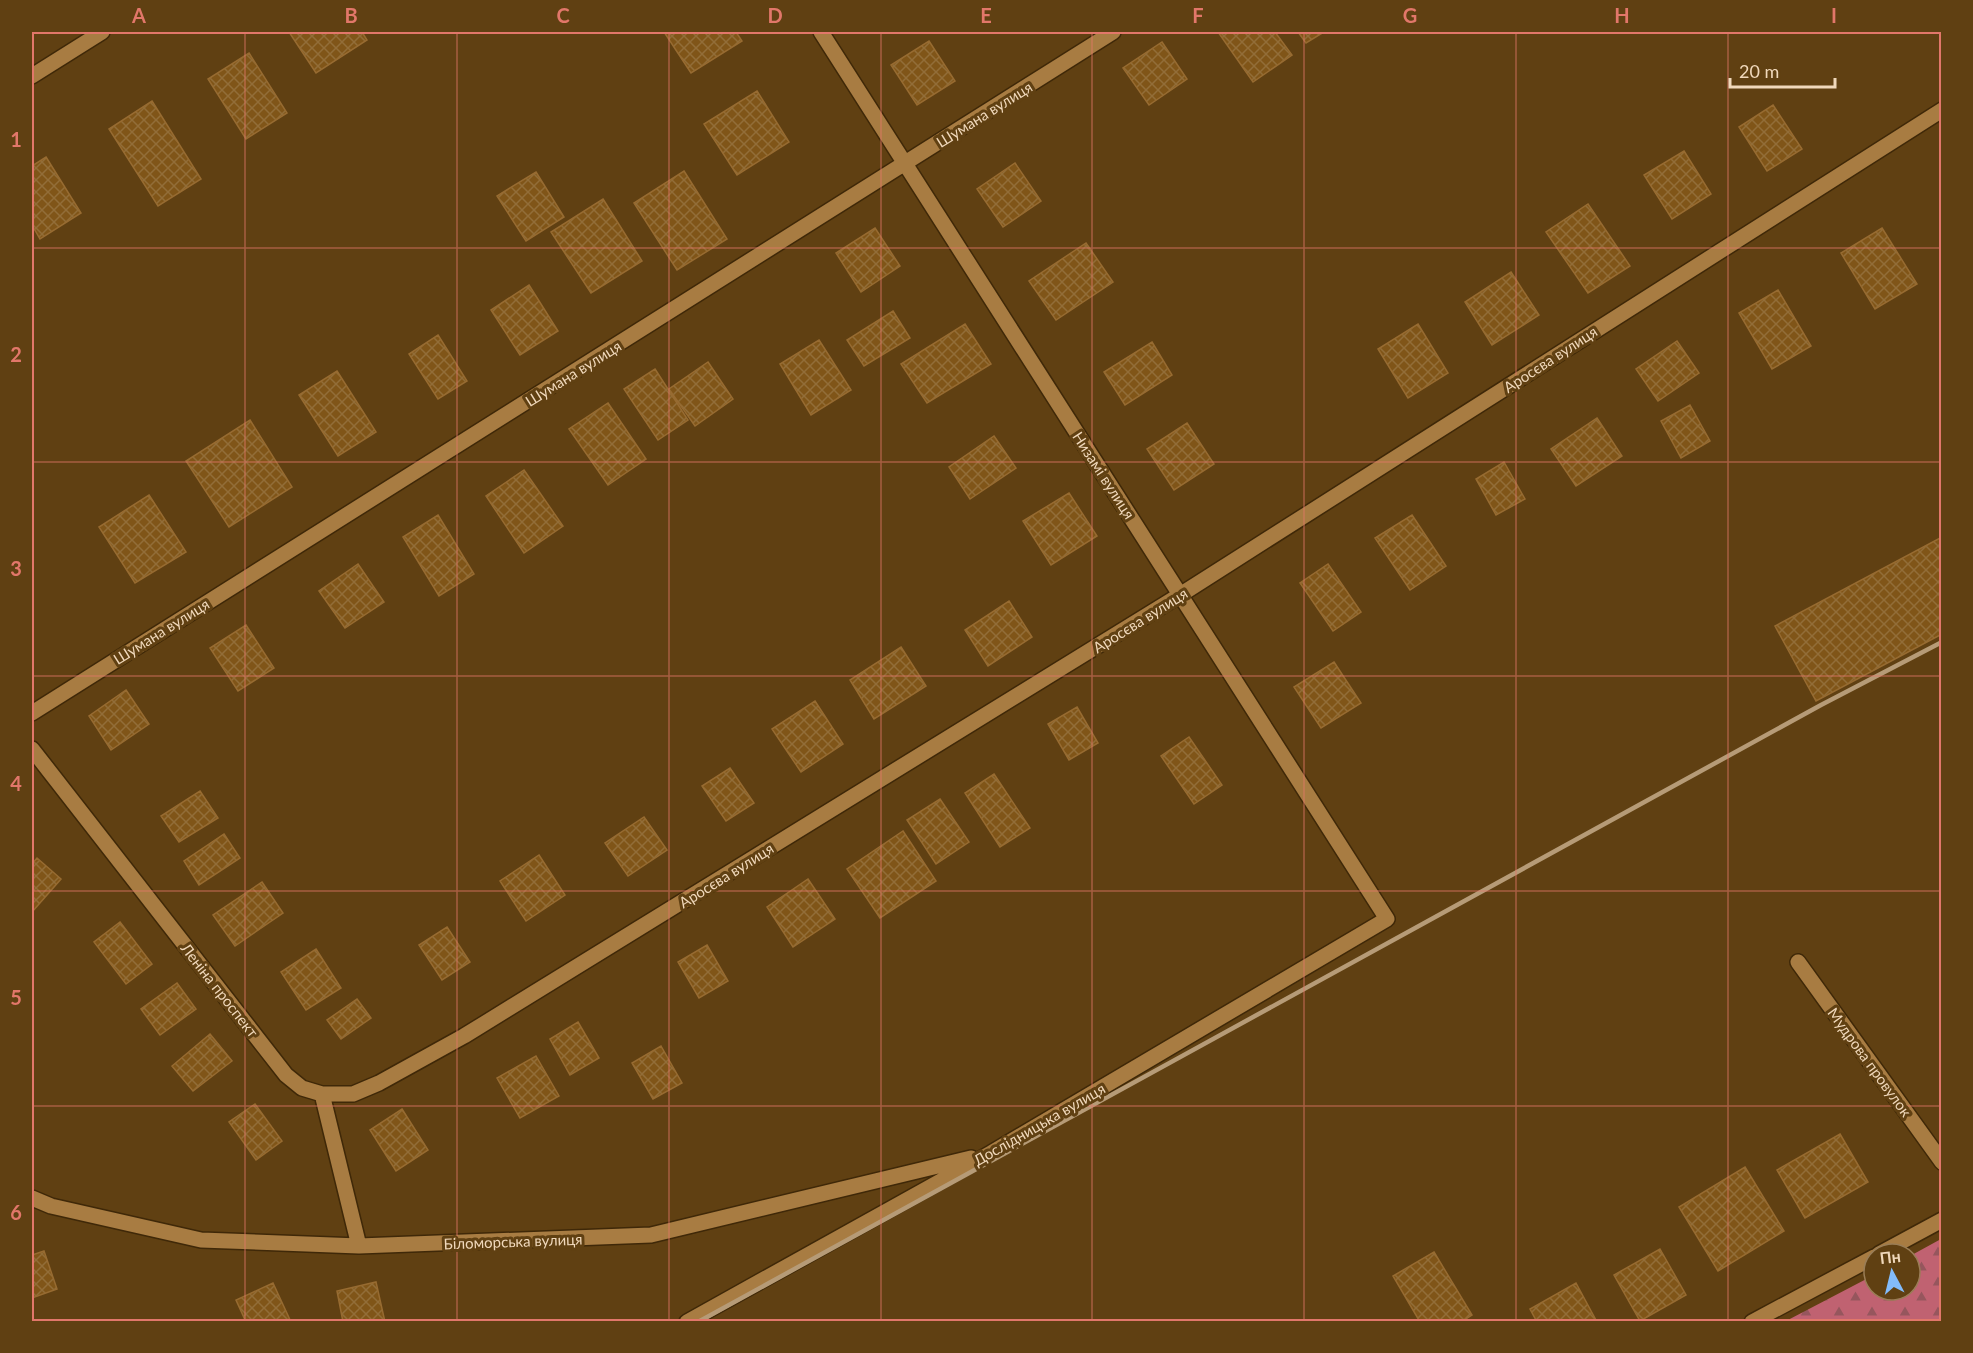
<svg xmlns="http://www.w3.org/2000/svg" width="1973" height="1353" font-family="Lato,sans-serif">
	<defs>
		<pattern id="forest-firs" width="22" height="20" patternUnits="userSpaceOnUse" patternTransform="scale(1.5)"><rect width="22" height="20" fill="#c06271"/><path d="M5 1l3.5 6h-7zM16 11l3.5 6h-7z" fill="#96565d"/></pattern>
		<pattern id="building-cross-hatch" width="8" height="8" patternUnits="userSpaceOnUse" patternTransform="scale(1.5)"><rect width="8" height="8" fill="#805518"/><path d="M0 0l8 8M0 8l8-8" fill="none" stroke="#926d38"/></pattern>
	</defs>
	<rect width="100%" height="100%" fill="#604012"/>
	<!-- forest -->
	<path fill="url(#forest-firs)" d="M 1941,1239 L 1941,1321 L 1786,1321 L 1874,1275 L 1874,1290 L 1910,1290 L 1910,1256 Z"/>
	<!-- building -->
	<path fill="url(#building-cross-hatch)" stroke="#976b31" stroke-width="1.5" d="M 289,32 L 362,32 L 367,40 L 316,73 Z
		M 664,32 L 736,32 L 742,41 L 691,73 Z
		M 1218,32 L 1275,32 L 1292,55 L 1253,82 Z
		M 1298,32 L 1324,32 L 1306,43 Z
		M 929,41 L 955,81 L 917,105 L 891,65 Z
		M 1162,42 L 1187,79 L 1149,105 L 1123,68 Z
		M 249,53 L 287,113 L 246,139 L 208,79 Z
		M 757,91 L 789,142 L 737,175 L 704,124 Z
		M 152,101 L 201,179 L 158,206 L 109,129 Z
		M 1773,105 L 1802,149 L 1767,171 L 1739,127 Z
		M 1684,151 L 1711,194 L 1672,219 L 1644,175 Z
		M 46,157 L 81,213 L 40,239 L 32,225 L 32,166 Z
		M 1015,163 L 1041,201 L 1003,227 L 977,189 Z
		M 684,171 L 727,239 L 677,270 L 634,203 Z
		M 536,172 L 564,217 L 526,241 L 497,196 Z
		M 603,199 L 642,261 L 591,293 L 551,232 Z
		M 1588,204 L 1630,266 L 1588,293 L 1546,232 Z
		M 875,228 L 900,266 L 861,292 L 836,253 Z
		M 1882,228 L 1917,284 L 1875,309 L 1841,253 Z
		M 1086,243 L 1113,282 L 1056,320 L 1029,281 Z
		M 1511,272 L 1539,315 L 1492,345 L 1465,302 Z
		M 529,285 L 558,331 L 520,355 L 491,310 Z
		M 1778,290 L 1811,346 L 1772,369 L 1739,313 Z
		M 893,311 L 910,338 L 864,366 L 847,340 Z
		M 965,324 L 991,364 L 927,403 L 901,364 Z
		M 1418,324 L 1448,373 L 1408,398 L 1378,349 Z
		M 438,335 L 467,381 L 438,399 L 409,354 Z
		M 819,340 L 851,390 L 811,415 L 780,364 Z
		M 1677,341 L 1699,373 L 1658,401 L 1636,369 Z
		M 1152,342 L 1172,375 L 1125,405 L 1104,372 Z
		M 708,362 L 733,399 L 695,426 L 669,389 Z
		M 655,369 L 688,420 L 658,440 L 624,389 Z
		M 337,371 L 376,432 L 338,456 L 299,395 Z
		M 608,403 L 646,459 L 608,485 L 569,429 Z
		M 1690,405 L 1710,441 L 1681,458 L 1661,421 Z
		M 1597,418 L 1622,456 L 1576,486 L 1551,449 Z
		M 250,420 L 292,487 L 229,527 L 186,461 Z
		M 1187,423 L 1214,464 L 1174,490 L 1147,449 Z
		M 994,436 L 1016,468 L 970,499 L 949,467 Z
		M 1504,462 L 1525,499 L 1496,515 L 1476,479 Z
		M 524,470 L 563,526 L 524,553 L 486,496 Z
		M 1069,493 L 1097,536 L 1051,565 L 1023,521 Z
		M 149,495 L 186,552 L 135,583 L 99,527 Z
		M 438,515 L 474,574 L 439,596 L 403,537 Z
		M 1412,515 L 1446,566 L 1410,590 L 1375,538 Z
		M 1942,537 L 1942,634 L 1816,701 L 1775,626 Z
		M 358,564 L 384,602 L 345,628 L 319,591 Z
		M 1328,564 L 1361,612 L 1333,631 L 1300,583 Z
		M 1009,601 L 1032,637 L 988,666 L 965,630 Z
		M 246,625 L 274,668 L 238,691 L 210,648 Z
		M 901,647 L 926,686 L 874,719 L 850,680 Z
		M 1334,662 L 1361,703 L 1321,728 L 1294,687 Z
		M 126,690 L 149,724 L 111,750 L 89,716 Z
		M 815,701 L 843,744 L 801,772 L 772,729 Z
		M 1077,707 L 1098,743 L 1069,760 L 1048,724 Z
		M 1189,737 L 1222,785 L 1194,804 L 1161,756 Z
		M 730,768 L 754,803 L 726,821 L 702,786 Z
		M 994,774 L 1030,828 L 1000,847 L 965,793 Z
		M 200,791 L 218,818 L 179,842 L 161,816 Z
		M 940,799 L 969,842 L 936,864 L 907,820 Z
		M 644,817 L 667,850 L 628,876 L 605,843 Z
		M 903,831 L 936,881 L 880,918 L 847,869 Z
		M 224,834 L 240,858 L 199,885 L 184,861 Z
		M 539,855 L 565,895 L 526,921 L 500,881 Z
		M 37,858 L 61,879 L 32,912 L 32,864 Z
		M 808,879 L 835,919 L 793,947 L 767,907 Z
		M 262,882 L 283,913 L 235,946 L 213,915 Z
		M 120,922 L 152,964 L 126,984 L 94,942 Z
		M 447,927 L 470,962 L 442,980 L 419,945 Z
		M 707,945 L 728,981 L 699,998 L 678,962 Z
		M 316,949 L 341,988 L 306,1010 L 281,972 Z
		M 177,983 L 196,1009 L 160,1035 L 141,1009 Z
		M 357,999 L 371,1018 L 341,1039 L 327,1020 Z
		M 578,1022 L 599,1058 L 570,1075 L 550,1039 Z
		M 210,1034 L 232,1061 L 193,1091 L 172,1066 Z
		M 661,1046 L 682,1083 L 653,1099 L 632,1063 Z
		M 536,1056 L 559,1096 L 520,1118 L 497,1078 Z
		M 255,1104 L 282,1141 L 256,1160 L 229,1122 Z
		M 402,1109 L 428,1150 L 396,1171 L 370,1130 Z
		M 1840,1134 L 1868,1182 L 1805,1218 L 1777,1170 Z
		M 1745,1167 L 1784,1231 L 1718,1271 L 1679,1207 Z
		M 1660,1249 L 1686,1295 L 1640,1321 L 1614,1275 Z
		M 44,1251 L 57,1289 L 32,1298 L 32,1255 Z
		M 1434,1252 L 1472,1315 L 1461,1322 L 1420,1322 L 1393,1276 Z
		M 376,1282 L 385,1322 L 343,1322 L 337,1291 Z
		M 273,1283 L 291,1322 L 246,1322 L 236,1300 Z
		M 1576,1283 L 1597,1322 L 1537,1322 L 1530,1309 Z"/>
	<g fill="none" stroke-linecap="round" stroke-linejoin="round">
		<defs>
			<path id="minor" d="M 32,713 L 1113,32
				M 32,749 L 286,1075 L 302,1088 L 322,1094 L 359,1246
				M 1798,962 L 1942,1162
				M 322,1094 L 353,1094 L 379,1083 L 464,1036 L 1180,595 L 1942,110
				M 32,1198 L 51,1206 L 201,1240 L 359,1246 L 651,1235 L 971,1158
				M 1879,1254 L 1942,1220
				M 687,1322 L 991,1153 L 1387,919 L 821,32
				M 1752,1322 L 1874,1257"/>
			<path id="secondary" d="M 32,76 L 102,32"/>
		</defs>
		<!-- minor casing -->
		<use href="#minor" stroke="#3f2808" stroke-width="18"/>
		<!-- secondary casing -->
		<use href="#secondary" stroke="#3f2808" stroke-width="18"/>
		<!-- minor -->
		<use href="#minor" stroke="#a87c42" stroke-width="15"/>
		<!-- secondary -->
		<use href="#secondary" stroke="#a87c42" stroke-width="15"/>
		<!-- rail -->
		<path stroke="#b69b77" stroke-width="4.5" d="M 698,1322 L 1821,705 L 1942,642"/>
	</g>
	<!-- grid -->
	<path fill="none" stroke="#e2776a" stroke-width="1.5" stroke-opacity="0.55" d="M 245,32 L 245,1322M 457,32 L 457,1322M 669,32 L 669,1322M 881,32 L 881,1322M 1092,32 L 1092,1322M 1304,32 L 1304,1322M 1516,32 L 1516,1322M 1728,32 L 1728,1322M 32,248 L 1942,248M 32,462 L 1942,462M 32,676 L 1942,676M 32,891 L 1942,891M 32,1106 L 1942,1106"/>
	<g text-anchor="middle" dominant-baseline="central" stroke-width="6" stroke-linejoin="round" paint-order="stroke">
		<!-- street labels -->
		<g font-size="15" fill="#f0d8bb" stroke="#604012">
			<text transform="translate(984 114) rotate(-32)">Шумана вулиця</text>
			<text transform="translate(1550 359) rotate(-33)">Аросєва вулиця</text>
			<text transform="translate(573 373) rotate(-32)">Шумана вулиця</text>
			<text transform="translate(1104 475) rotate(57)">Низамі вулиця</text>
			<text transform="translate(1140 620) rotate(-32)">Аросєва вулиця</text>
			<text transform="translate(161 631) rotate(-32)">Шумана вулиця</text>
			<text transform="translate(726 875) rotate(-32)">Аросєва вулиця</text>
			<text transform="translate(220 990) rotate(52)">Леніна проспект</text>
			<text transform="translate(1870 1062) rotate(54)">Мудрова провулок</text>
			<text transform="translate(1039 1124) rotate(-30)">Дослідницька вулиця</text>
			<text transform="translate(513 1241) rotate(-2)">Біломорська вулиця</text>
		</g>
	</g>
	<!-- border -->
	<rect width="1973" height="1353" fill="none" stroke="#604012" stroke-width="66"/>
	<!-- north arrow -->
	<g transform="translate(1892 1272) rotate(353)"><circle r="28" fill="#604012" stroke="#9a7d56" stroke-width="1.5"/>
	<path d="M0-4.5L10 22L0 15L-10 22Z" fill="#83bcfb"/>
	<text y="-9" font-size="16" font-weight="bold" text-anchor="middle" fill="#f0d8bb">Пн</text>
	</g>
	<!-- scale -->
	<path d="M1730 78v9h105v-9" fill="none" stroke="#f0d8bb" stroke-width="3"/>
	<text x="1739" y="78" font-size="18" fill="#f0d8bb" stroke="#604012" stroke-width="4.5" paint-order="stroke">20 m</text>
	<rect x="33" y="33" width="1907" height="1287" fill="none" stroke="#e2776a" stroke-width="2"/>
	<g font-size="20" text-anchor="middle" font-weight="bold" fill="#e2776a">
		<text x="139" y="23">A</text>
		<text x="351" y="23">B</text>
		<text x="563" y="23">C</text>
		<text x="775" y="23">D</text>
		<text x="986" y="23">E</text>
		<text x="1198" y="23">F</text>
		<text x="1410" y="23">G</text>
		<text x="1622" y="23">H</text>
		<text x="1834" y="23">I</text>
		<text x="16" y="147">1</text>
		<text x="16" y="362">2</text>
		<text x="16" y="576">3</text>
		<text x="16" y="791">4</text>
		<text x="16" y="1005">5</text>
		<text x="16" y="1220">6</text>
	</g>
</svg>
